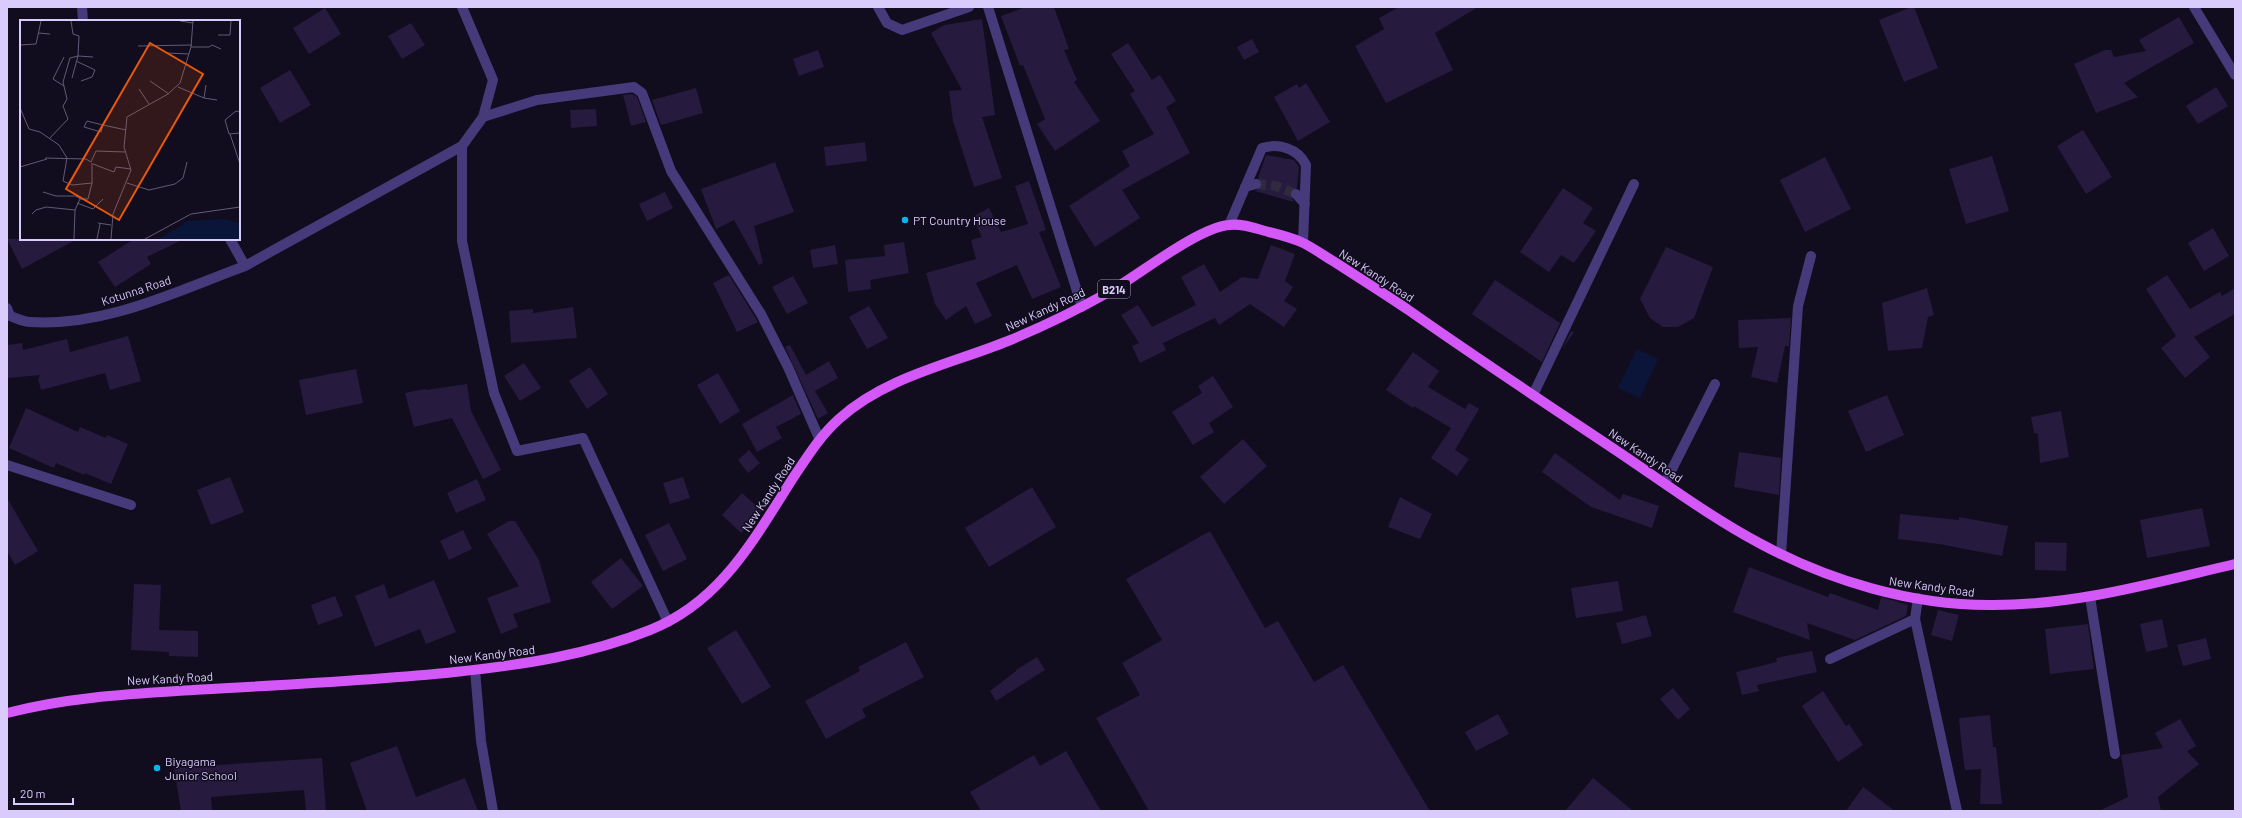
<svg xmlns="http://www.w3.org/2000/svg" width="2242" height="818" font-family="Barlow,sans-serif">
	<rect width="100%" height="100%" fill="#120d1e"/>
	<!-- water -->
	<path fill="#0b1539" d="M 1637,349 L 1658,359 L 1640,398 L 1618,388 Z"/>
	<!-- building -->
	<path fill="#261a3e" d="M 1026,7 L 1054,7 L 1069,49 L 1064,50 L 1077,80 L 1074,82 L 1100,121 L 1055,151 L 1037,124 L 1045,119 L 1023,65 L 1020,66 L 1001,16 Z
		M 1399,7 L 1478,7 L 1435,33 L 1453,70 L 1386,103 L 1355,46 L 1384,29 L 1379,18 Z
		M 1911,7 L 1914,7 L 1938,68 L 1904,82 L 1879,20 Z
		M 325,8 L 341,34 L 309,54 L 293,28 Z
		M 2179,17 L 2194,43 L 2124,83 L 2138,97 L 2096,113 L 2074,64 L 2105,50 L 2111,50 L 2114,57 L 2146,51 L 2139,40 Z
		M 982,19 L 995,115 L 982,117 L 1002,178 L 974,187 L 953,121 L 949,91 L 962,90 L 931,33 L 944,25 Z
		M 411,23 L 425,45 L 402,59 L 388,36 Z
		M 1252,39 L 1259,52 L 1244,60 L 1237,47 Z
		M 1128,43 L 1152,80 L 1160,75 L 1176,101 L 1166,107 L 1190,153 L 1122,190 L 1140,218 L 1095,247 L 1069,206 L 1130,166 L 1122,151 L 1154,134 L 1130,94 L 1135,91 L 1111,54 Z
		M 818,50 L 824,67 L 799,76 L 793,59 Z
		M 290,70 L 311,105 L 280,123 L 260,88 Z
		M 1306,83 L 1330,122 L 1298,141 L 1274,97 L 1297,84 L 1299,88 Z
		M 2216,87 L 2228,106 L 2198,124 L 2186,106 Z
		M 696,88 L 703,113 L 661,125 L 652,100 Z
		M 632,94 L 637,97 L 646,122 L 631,126 L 623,95 Z
		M 596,109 L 597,126 L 571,128 L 570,110 Z
		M 2083,130 L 2112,177 L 2086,194 L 2057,146 Z
		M 865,142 L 867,161 L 826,166 L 824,147 Z
		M 1266,155 L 1294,160 L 1299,167 L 1297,188 L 1292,189 L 1290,192 L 1294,202 L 1255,191 L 1262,186 L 1262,182 L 1258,178 Z
		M 1992,156 L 2009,211 L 1966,224 L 1949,169 Z
		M 1825,157 L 1851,209 L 1805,232 L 1780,180 Z
		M 775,162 L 794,212 L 754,226 L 763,263 L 759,265 L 734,220 L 716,229 L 701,189 Z
		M 1029,181 L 1046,230 L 1039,232 L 1061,287 L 1032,299 L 1017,265 L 976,283 L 992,316 L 975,324 L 966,306 L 946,320 L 935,304 L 926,273 L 976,259 L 971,240 L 982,237 L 972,217 L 989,208 L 1001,232 L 1028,224 L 1015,186 Z
		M 1563,188 L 1593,208 L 1583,223 L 1596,231 L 1574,263 L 1561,255 L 1549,272 L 1520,252 Z
		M 665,192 L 673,208 L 647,221 L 639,204 Z
		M 2213,228 L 2229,256 L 2204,271 L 2188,243 Z
		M 7,239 L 77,239 L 22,269 Z
		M 134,239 L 184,239 L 147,257 L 151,264 L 115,287 L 98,262 Z
		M 904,242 L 909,273 L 870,280 L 871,289 L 848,292 L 845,260 L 885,256 L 884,245 Z
		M 835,245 L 838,264 L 813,268 L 810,250 Z
		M 1271,245 L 1295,254 L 1285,281 L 1293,287 L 1284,301 L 1297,309 L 1284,327 L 1250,304 L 1219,325 L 1215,318 L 1163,343 L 1166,350 L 1140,363 L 1132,346 L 1139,343 L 1121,315 L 1138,305 L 1152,327 L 1196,305 L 1181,277 L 1204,264 L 1220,292 L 1242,277 L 1258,279 Z
		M 1666,247 L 1713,267 L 1694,318 L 1678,327 L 1663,327 L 1650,318 L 1640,299 Z
		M 729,275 L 758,322 L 737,332 L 713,283 Z
		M 2167,275 L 2190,309 L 2220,292 L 2222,296 L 2235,288 L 2235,314 L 2194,337 L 2210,357 L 2185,378 L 2161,348 L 2176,336 L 2146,289 Z
		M 793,276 L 808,303 L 787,314 L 772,287 Z
		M 1495,280 L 1560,323 L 1542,362 L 1472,314 Z
		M 1927,288 L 1934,315 L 1928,317 L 1922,348 L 1888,351 L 1882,303 Z
		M 869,306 L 888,338 L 867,349 L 849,317 Z
		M 573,307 L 577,338 L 511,343 L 509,311 L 533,309 L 533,313 Z
		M 1791,318 L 1789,346 L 1785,346 L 1777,383 L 1751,377 L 1758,347 L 1739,348 L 1738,320 Z
		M 1571,331 L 1574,332 L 1562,350 Z
		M 128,336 L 141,381 L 110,390 L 105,373 L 41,390 L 38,379 L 40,375 L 7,378 L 7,345 L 22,343 L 23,350 L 67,339 L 70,352 Z
		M 790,345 L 806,375 L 829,361 L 838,378 L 815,391 L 828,413 L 818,419 L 785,347 Z
		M 1413,352 L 1439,371 L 1428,387 L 1465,409 L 1469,403 L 1479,409 L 1455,450 L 1469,459 L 1457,476 L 1431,458 L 1451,428 L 1414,406 L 1413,408 L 1386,390 Z
		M 524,363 L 541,388 L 520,401 L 504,376 Z
		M 590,367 L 608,394 L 587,409 L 569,381 Z
		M 356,369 L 363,403 L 306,415 L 299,380 Z
		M 718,373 L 740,411 L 720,424 L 697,385 Z
		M 1213,376 L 1233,407 L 1209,423 L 1214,432 L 1193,445 L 1172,412 L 1202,393 L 1198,386 Z
		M 467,384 L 471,411 L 501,470 L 483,479 L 452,418 L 414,427 L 405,393 L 425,389 L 426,390 Z
		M 793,395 L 801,414 L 776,427 L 782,438 L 757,452 L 742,424 Z
		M 1887,395 L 1904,435 L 1866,452 L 1848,411 Z
		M 26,408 L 78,432 L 80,427 L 106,438 L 107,435 L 128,444 L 111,484 L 85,473 L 84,475 L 56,463 L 54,468 L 9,448 Z
		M 2061,411 L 2069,457 L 2040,463 L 2038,434 L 2034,433 L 2031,417 Z
		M 1243,439 L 1267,466 L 1224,504 L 1200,477 Z
		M 749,450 L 760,463 L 748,473 L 738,460 Z
		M 1739,452 L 1781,458 L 1779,495 L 1734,487 Z
		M 1555,453 L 1620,500 L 1623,494 L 1659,506 L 1652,528 L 1591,507 L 1542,472 Z
		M 230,477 L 244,512 L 211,525 L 197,490 Z
		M 683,477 L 690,498 L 670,504 L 663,483 Z
		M 477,479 L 486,500 L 456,513 L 447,493 Z
		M 1032,487 L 1056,527 L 989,567 L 965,528 Z
		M 742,493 L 762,511 L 741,533 L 722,515 Z
		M 1400,497 L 1432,514 L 1420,539 L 1388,527 Z
		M 7,498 L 38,551 L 15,565 L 7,551 Z
		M 2202,508 L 2210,546 L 2147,558 L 2140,520 Z
		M 1900,514 L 1959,520 L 1959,517 L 2008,526 L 2002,556 L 1939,544 L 1898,539 Z
		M 509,521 L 515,521 L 539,560 L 551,602 L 513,614 L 518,627 L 501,634 L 487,598 L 519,586 L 487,534 Z
		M 669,523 L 687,559 L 663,571 L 645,535 Z
		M 463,530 L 472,549 L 449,560 L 440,541 Z
		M 1210,531 L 1265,628 L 1278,621 L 1314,682 L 1343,665 L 1430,811 L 1149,811 L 1096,718 L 1140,695 L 1122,663 L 1162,640 L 1126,579 Z
		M 2035,542 L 2067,543 L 2066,571 L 2035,570 Z
		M 621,558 L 643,586 L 612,609 L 591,582 Z
		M 1749,567 L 1828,597 L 1830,593 L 1878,610 L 1881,597 L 1908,605 L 1906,616 L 1855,640 L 1807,623 L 1810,640 L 1733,612 Z
		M 434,580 L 456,632 L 426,644 L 420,629 L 375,647 L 355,596 L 384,584 L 389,599 Z
		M 1618,581 L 1623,611 L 1576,618 L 1571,588 Z
		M 134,584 L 161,585 L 159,630 L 198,631 L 198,657 L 169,656 L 169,652 L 131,650 Z
		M 335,596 L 343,616 L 318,625 L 311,605 Z
		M 1938,610 L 1959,615 L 1952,641 L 1931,635 Z
		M 1646,615 L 1652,636 L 1622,644 L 1616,623 Z
		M 2162,619 L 2168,647 L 2146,652 L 2140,624 Z
		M 2088,624 L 2094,669 L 2050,674 L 2045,629 Z
		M 736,630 L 771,687 L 742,704 L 707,648 Z
		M 2206,638 L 2211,659 L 2183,666 L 2177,645 Z
		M 906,642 L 924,677 L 862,709 L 866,717 L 826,739 L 805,701 L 860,671 L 858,667 Z
		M 1812,651 L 1817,672 L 1757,685 L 1759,691 L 1742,695 L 1736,672 L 1777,662 L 1776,658 Z
		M 1037,657 L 1045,670 L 996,701 L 990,691 L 1016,671 L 1016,670 Z
		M 1673,688 L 1690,709 L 1678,720 L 1660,699 Z
		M 1823,691 L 1846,726 L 1849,724 L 1863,745 L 1838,762 L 1802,706 Z
		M 1498,714 L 1509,734 L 1476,751 L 1465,732 Z
		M 1990,715 L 1993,747 L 1996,747 L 2002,804 L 1980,804 L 1981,769 L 1965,770 L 1961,740 L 1959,718 Z
		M 2180,719 L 2196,746 L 2187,751 L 2199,764 L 2158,797 L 2161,811 L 2099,811 L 2128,797 L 2121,755 L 2163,748 L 2155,733 Z
		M 397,746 L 416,797 L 465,778 L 478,811 L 367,811 L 350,763 Z
		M 1066,751 L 1101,811 L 981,811 L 970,792 L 1034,755 L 1040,766 Z
		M 322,758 L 326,811 L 306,811 L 304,790 L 211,797 L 212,811 L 181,811 L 174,768 Z
		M 1593,778 L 1633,811 L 1565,811 Z
		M 1863,787 L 1895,811 L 1846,811 Z"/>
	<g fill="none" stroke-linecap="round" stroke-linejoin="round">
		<!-- minor-tunnel -->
		<path stroke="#302a3f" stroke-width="10" stroke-dasharray="10 5" stroke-linecap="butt" d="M 1256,184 L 1276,186 L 1296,194"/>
		<!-- minor -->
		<path stroke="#463a7b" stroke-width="10" d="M 82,7 L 83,21
			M 462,7 L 493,80 L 483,117 L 537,100 L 634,87 L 642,93 L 671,171 L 761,314 L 788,367 L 819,438
			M 878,7 L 887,23 L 902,30 L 969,7
			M 988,7 L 1082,307
			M 2194,7 L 2235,75
			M 462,146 L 462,241 L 494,393 L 517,451 L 583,438 L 668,622
			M 1245,187 L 1256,184
			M 1296,194 L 1305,204
			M 1229,225 L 1262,148 C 1278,143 1298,148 1306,165 L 1303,242
			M 245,266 L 462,146 L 483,117
			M 7,308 L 10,316 C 16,318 24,322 30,322 C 105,327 177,291 245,266 L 230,239
			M 1533,395 L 1634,184
			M 7,465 L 131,505
			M 1665,483 L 1715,384
			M 1781,554 L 1798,306 L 1811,256
			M 2090,597 L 2115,754
			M 1915,619 L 1957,811
			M 1830,659 L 1915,619 L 1918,598
			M 475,670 L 481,741 L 493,811"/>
		<!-- major -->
		<path stroke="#d457f8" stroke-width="10" d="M 7,713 C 68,697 130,694 193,690 C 280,685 368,681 455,672 C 522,665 588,655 650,630 C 721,602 754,539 793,478 C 807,457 820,436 839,419 C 885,377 951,364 1008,341 C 1042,327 1077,310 1109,292 C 1139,275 1197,228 1229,225 C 1241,223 1254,228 1265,231 C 1277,234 1290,237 1301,242 C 1312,247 1323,255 1333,261 C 1358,277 1383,293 1407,309 C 1475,357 1545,403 1614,449 C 1662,481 1710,517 1761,544 C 1830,581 1911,605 1989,605 C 2073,606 2153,583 2235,564"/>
	</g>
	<!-- markers -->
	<g fill="#0ab3eb" stroke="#120d1e" stroke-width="1.5">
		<circle cx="905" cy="220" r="4"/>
		<circle cx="157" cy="768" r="4"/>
	</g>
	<g text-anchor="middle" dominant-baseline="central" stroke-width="3" stroke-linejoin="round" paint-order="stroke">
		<!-- shield labels -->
		<rect fill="#120d1e" stroke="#9d93ba" stroke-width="1" x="1098" y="280" width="32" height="18" rx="3"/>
		<g font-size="11" font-weight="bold" fill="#d9ccfd">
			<text x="1114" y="289">B214</text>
		</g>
		<!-- poi labels -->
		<g font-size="12" fill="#d9ccfd" stroke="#120d1e" text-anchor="start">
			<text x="913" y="220">PT Country House</text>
			<text x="165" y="761">Biyagama<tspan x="165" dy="14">Junior School</tspan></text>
		</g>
		<!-- street labels -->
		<g font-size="12" fill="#d9ccfd" stroke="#120d1e">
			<text transform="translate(1377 275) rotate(33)">New Kandy Road</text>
			<text transform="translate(136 290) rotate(-18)">Kotunna Road</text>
			<text transform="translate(1045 309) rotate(-25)">New Kandy Road</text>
			<text transform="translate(1646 455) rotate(34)">New Kandy Road</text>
			<text transform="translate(768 494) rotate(-57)">New Kandy Road</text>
			<text transform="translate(1932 586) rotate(8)">New Kandy Road</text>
			<text transform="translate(492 654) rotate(-7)">New Kandy Road</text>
			<text transform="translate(170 678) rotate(-3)">New Kandy Road</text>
		</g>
	</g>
	<!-- overview -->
	<g transform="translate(20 20)">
		<rect width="220" height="220" fill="#120d1e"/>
		<path d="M 205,199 L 220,203 L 220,219 L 139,219 L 168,201 Z" fill="#0b1539"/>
		<path fill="none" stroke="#625977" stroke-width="1" d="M 51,1 L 53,14 L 59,16 L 58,36 L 73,37M 160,1 L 173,3M 18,13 L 30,14M 198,15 L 210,15 L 211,1M 0,25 L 16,24 L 21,1M 118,26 L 172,25M 171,27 L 189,27 L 192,25 L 201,29M 147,33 L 169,34M 56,41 L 75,50 L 72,57 L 61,61M 130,61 L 149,74M 44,66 L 33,59 L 44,37M 158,67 L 184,78 L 186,65M 119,69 L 129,84M 184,78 L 197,80M 0,88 L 9,109 L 20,112 L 39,125 L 47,138 L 43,161 L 52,165 L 72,163 L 68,179 L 60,179 L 55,190 L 54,219M 220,92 L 216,91 L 205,100 L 209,114 L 220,113M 83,105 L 81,112 L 64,107 L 67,101 L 83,105 L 106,110M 210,114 L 220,144M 29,119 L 48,99 L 43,86 L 47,79 L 43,62 L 50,38 L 58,36 L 52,58M 25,138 L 66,139 L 71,142 L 76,131 L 105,132M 72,143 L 72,163M 73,144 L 94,152 L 96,147 L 111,149M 0,147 L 27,139M 107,163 L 129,170 L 155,164 L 163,158 L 167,142M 23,172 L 36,176 L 56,176 L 60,179M 57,183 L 73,189 L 83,179M 12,194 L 16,190 L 26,187 L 55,190M 78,203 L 91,205M 77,219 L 80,204M 91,219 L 93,194 L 111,150 L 104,127 L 107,97 L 148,74 L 160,63 L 171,27 L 173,1M 125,219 L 171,194 L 220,187"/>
		<path fill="#e8590c" fill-opacity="0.15" stroke="#e8590c" stroke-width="2" d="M 130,23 L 183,54 L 99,200 L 46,169 Z"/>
		<rect width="220" height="220" fill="none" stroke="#d9ccfd" stroke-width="2"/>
	</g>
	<!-- border -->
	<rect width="2242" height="818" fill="none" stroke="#d9ccfd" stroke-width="16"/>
	<!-- scale -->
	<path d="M14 798v6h59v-6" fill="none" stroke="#d9ccfd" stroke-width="2"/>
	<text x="20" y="798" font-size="12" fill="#d9ccfd" stroke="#120d1e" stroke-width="3" paint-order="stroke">20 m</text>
</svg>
